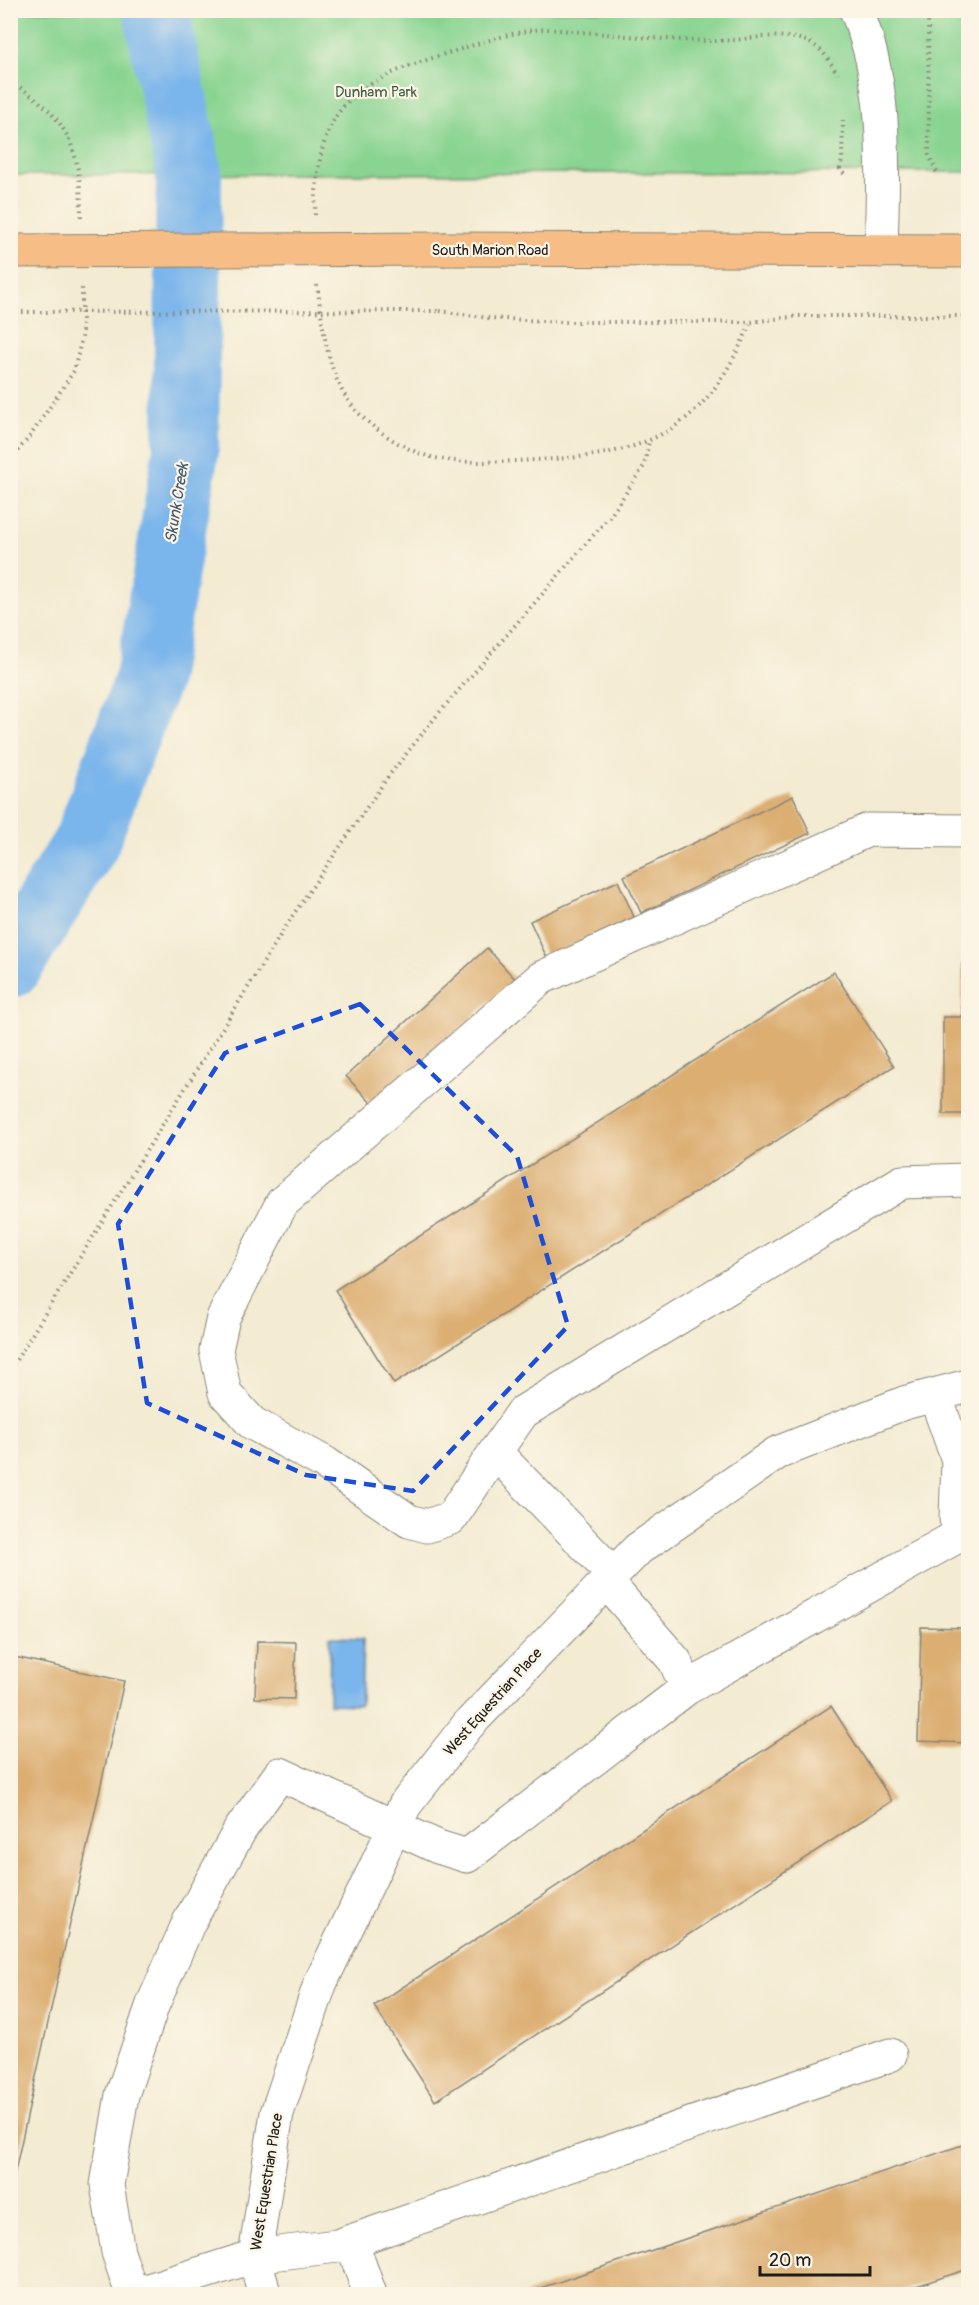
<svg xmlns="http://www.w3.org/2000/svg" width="979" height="2305" font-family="Pangolin,sans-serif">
	<rect width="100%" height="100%" fill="#fcf5e5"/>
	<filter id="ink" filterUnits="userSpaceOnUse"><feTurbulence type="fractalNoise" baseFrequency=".0167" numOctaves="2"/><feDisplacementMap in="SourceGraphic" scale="12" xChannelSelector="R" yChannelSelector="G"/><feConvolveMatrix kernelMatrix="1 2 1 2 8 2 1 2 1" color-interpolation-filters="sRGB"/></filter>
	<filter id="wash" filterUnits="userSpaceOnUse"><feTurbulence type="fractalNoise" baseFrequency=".008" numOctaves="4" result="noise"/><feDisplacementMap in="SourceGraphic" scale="24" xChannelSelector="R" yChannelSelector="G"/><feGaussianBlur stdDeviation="1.35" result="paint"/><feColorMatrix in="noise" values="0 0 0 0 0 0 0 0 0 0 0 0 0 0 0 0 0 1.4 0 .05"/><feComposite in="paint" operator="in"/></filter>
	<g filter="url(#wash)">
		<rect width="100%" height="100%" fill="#f3ebd2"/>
		<!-- green -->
		<path fill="#89d491" stroke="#527856" stroke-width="1.5" d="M 10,11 L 968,11 L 968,172 L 11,175 Z"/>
		<!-- water -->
		<path fill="#7ab5eb" stroke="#4b6884" stroke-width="1.5" d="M 330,1637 L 363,1638 L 361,1705 L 329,1704 Z"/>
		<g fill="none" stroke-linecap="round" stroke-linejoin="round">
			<!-- river -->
			<path stroke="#7ab5eb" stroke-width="66" d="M 10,965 L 86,843 L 148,679 L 186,451 L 189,172 L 156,10"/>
		</g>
		<g id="blocks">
			<!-- building -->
			<path fill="#dcae72" d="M 793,796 L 810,833 L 641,913 L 624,876 Z
				M 618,881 L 634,917 L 547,958 L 530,921 Z
				M 487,948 L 515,979 L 374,1106 L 346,1076 Z
				M 962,964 L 968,964 L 968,1114 L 943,1114 L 943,1017 L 962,1017 Z
				M 834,972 L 894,1066 L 394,1384 L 335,1290 Z
				M 921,1627 L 968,1628 L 968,1743 L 918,1741 Z
				M 257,1641 L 296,1642 L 294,1699 L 255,1698 Z
				M 15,1657 L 124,1681 L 11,2189 L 10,1678 Z
				M 831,1706 L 892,1801 L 435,2101 L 374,2006 Z
				M 968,2143 L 968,2269 L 892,2294 L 523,2294 Z"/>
		</g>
	</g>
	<g filter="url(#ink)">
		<use href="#blocks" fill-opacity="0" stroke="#888477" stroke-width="1.5"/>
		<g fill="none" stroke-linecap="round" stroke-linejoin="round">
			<defs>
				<path id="minor" d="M 856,10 C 889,86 883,171 881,251
					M 935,1395 L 958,1460
					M 968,1451 L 958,1460 L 956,1519 L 963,1533 L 968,1533
					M 495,1452 L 523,1412 L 902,1182 L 968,1180
					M 613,1574 L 495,1452 L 451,1518 L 427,1526 L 409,1521 L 325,1463 L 252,1423 L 225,1393 L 216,1350 L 223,1318 L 282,1203 L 541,978 L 868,830 L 968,831
					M 687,1688 L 963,1533
					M 351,2241 L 370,2294
					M 132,2294 L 118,2252 L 107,2185 L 122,2095 L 153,2004 L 189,1922 L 240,1830 L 280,1774 L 438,1847 L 467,1856 L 687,1688 L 675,1661 L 606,1581
					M 136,2294 L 255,2256 L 337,2246 L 890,2055
					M 264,2294 L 255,2256 L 277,2113 L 320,1984 L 405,1805 L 468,1725 L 638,1549 L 777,1453 L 904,1403 L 968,1386"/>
				<path id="major" d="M 446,249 L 968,251"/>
			</defs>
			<!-- minor casing -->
			<use href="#minor" stroke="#888477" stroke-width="35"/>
			<!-- major casing -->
			<use href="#major" stroke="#888477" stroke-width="35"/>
			<!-- path -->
			<path stroke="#888477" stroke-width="4" stroke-dasharray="1.5 4.5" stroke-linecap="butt" d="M 928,10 L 929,155 L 937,173
				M 10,81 C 70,117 81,150 81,217
				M 843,120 L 842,160 L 840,169 L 845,175
				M 315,215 C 317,105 349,84 448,53 C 481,43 512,31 546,29 C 601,33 656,40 711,41 C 740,42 774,31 803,40 C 820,45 830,60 837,74
				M 317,285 C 323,325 326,374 353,407 C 370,427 398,446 424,455 C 453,464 485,462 515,461 C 572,458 632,458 681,422 C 715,397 734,360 751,322
				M 440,311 L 489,318 L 562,322 L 751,322 L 799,316 L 968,316
				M 10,460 L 31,435 L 74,371 L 82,337 L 82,285
				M 10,1370 L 293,915 L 387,778 L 438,714 L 611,515 L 644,466 L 649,441"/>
			<!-- minor -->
			<use href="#minor" stroke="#fff" stroke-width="33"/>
			<!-- major -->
			<use href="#major" stroke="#f6be86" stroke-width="33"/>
			<defs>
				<path id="major-bridge" d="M 10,251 L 446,249"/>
			</defs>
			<!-- major-bridge casing -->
			<use href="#major-bridge" stroke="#888477" stroke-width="35" stroke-linecap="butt"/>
			<!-- path-bridge -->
			<path stroke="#888477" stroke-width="4" stroke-dasharray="1.5 4.5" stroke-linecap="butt" d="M 10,312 L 440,311"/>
			<!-- major-bridge -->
			<use href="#major-bridge" stroke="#f6be86" stroke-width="33"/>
		</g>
	</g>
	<!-- marked area -->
	<path fill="none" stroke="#1d4ed8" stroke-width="4.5" stroke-dasharray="12 8" stroke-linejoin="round" d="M 360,1004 L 517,1156 L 568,1326 L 413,1491 L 306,1475 L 147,1403 L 118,1224 L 225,1053 Z"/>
	<g text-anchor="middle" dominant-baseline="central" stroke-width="4.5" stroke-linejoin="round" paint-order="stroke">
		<!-- park labels -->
		<g font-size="15" fill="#425c45" stroke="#fcf5e5">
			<text x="376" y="92">Dunham Park</text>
		</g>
		<!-- street labels -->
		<g font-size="15" fill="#1c1c1c" stroke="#fcf5e5">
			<text x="490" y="250">South Marion Road</text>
			<text transform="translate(493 1702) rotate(-48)">West Equestrian Place</text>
			<text transform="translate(267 2182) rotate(-81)">West Equestrian Place</text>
		</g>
		<!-- water labels -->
		<g font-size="16" font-style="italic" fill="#42596f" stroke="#fcf5e5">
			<text transform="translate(177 503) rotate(-81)">Skunk Creek</text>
		</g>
	</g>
	<!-- margin -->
	<rect width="979" height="2305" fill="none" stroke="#fcf5e5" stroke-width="36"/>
	<!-- scale -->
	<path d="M760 2266v9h110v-9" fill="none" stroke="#1c1c1c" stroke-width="3"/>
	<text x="769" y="2266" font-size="18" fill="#1c1c1c" stroke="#fcf5e5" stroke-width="4.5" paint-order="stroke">20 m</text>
</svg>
